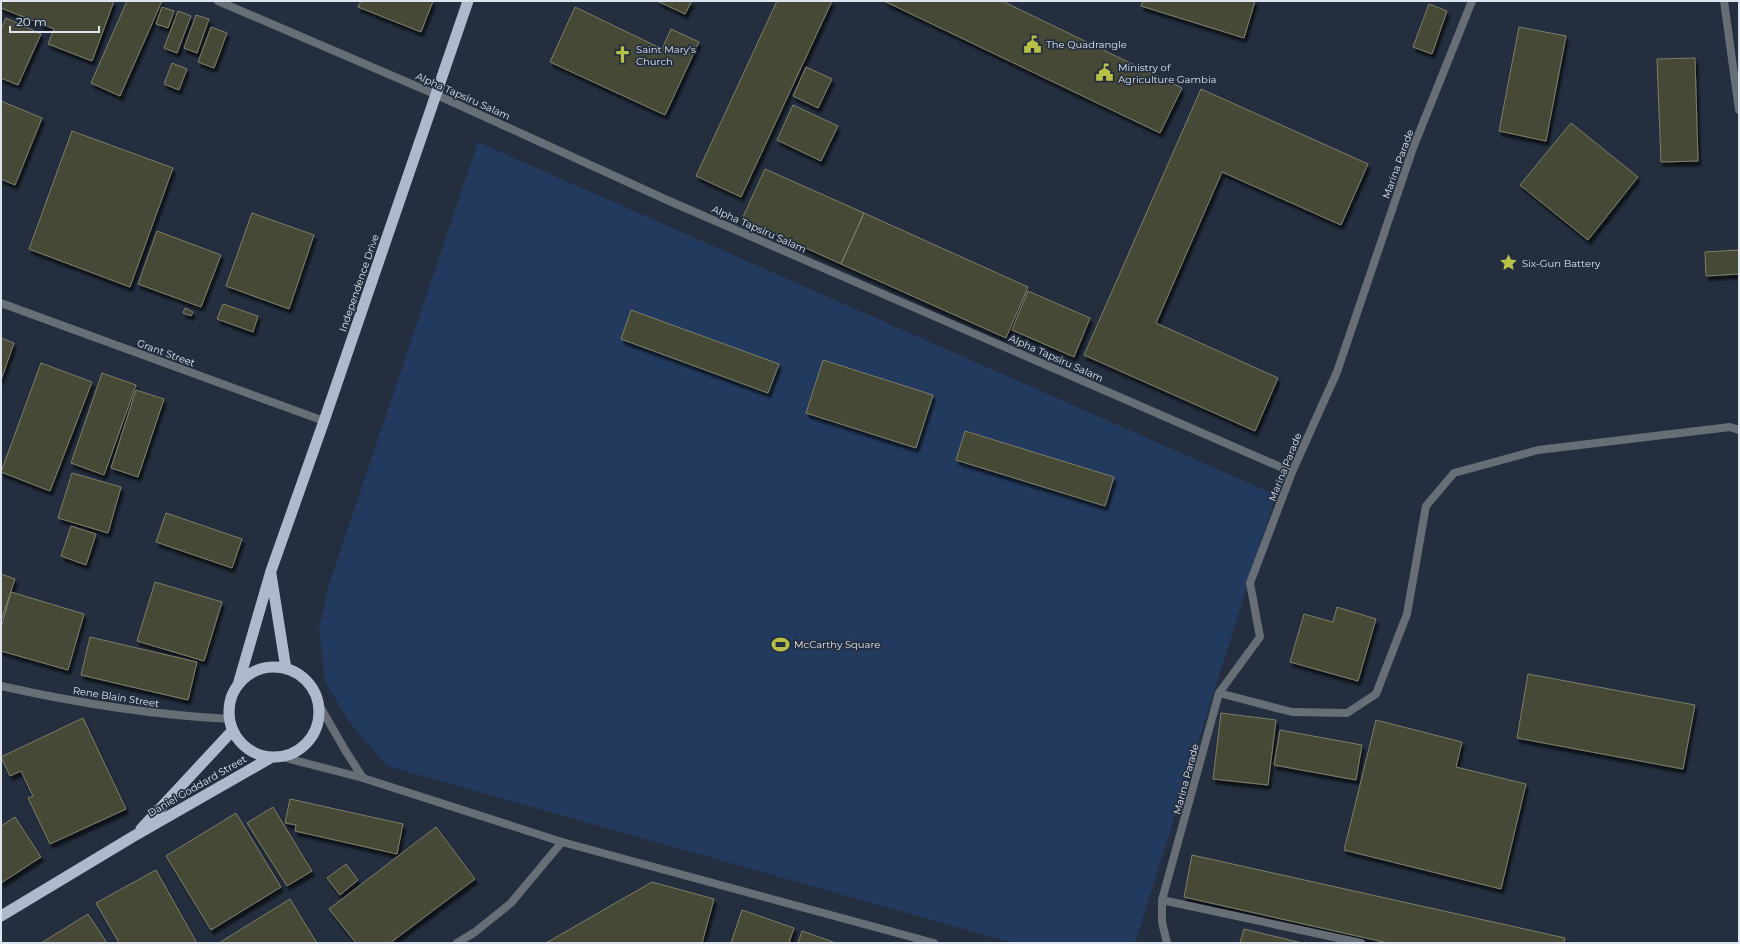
<svg xmlns="http://www.w3.org/2000/svg" width="1740" height="944" font-family="Montserrat,sans-serif">
	<defs>
		<filter id="shadow"><feDropShadow dx="2.5" dy="4.5" stdDeviation="1" flood-color="#0009"/></filter>
	</defs>
	<rect width="100%" height="100%" fill="#242e3e"/>
	<!-- green -->
	<path fill="#223a5d" d="M 478,142 L 1276,495 L 1135,943 L 1013,943 L 387,766 L 347,719 L 325,681 L 319,628 L 329,585 Z"/>
	<!-- building -->
	<path fill="#454834" stroke="#7d7f6a" filter="url(#shadow)" d="M 1,1 L 114,1 L 92,61 L 48,44 L 54,29 L 1,8 Z
		M 127,1 L 162,1 L 120,96 L 91,83 Z
		M 361,1 L 433,1 L 421,32 L 358,7 Z
		M 657,1 L 692,1 L 685,14 Z
		M 777,1 L 832,1 L 741,197 L 696,176 Z
		M 884,1 L 1002,1 L 1182,88 L 1160,133 Z
		M 1143,1 L 1255,1 L 1244,38 L 1141,6 Z
		M 1429,4 L 1447,11 L 1432,54 L 1413,47 Z
		M 162,7 L 174,11 L 168,28 L 156,24 Z
		M 575,7 L 662,49 L 671,29 L 699,42 L 665,115 L 550,62 Z
		M 178,11 L 191,16 L 177,53 L 164,48 Z
		M 196,15 L 209,19 L 197,53 L 184,48 Z
		M 6,18 L 41,34 L 18,85 L 1,78 L 1,29 Z
		M 211,27 L 227,33 L 214,68 L 198,62 Z
		M 1519,27 L 1566,36 L 1546,141 L 1499,131 Z
		M 1695,58 L 1698,161 L 1661,162 L 1657,59 Z
		M 172,63 L 187,69 L 179,90 L 164,84 Z
		M 806,67 L 832,79 L 818,108 L 793,96 Z
		M 1201,89 L 1368,164 L 1341,225 L 1222,172 L 1156,323 L 1278,378 L 1255,431 L 1084,355 Z
		M 1,101 L 42,118 L 15,185 L 1,179 Z
		M 793,105 L 838,126 L 821,161 L 777,140 Z
		M 1571,123 L 1638,177 L 1588,240 L 1520,185 Z
		M 72,131 L 173,168 L 130,287 L 29,249 Z
		M 765,169 L 864,213 L 841,264 L 742,219 Z
		M 252,213 L 314,235 L 289,309 L 226,286 Z
		M 864,213 L 1028,287 L 1006,338 L 841,264 Z
		M 157,231 L 221,255 L 201,307 L 138,284 Z
		M 1739,250 L 1739,274 L 1706,276 L 1705,252 Z
		M 1028,291 L 1090,318 L 1074,357 L 1012,330 Z
		M 223,304 L 258,316 L 253,332 L 217,319 Z
		M 185,308 L 193,312 L 191,316 L 183,313 Z
		M 631,310 L 779,364 L 768,393 L 621,339 Z
		M 1,338 L 14,343 L 1,380 Z
		M 823,360 L 933,395 L 916,448 L 806,413 Z
		M 41,363 L 92,382 L 50,491 L 1,472 Z
		M 102,373 L 136,385 L 104,475 L 71,463 Z
		M 136,390 L 164,399 L 138,477 L 111,468 Z
		M 965,431 L 1114,477 L 1105,506 L 956,460 Z
		M 72,473 L 121,487 L 108,533 L 58,518 Z
		M 166,513 L 242,539 L 232,568 L 156,542 Z
		M 71,526 L 96,534 L 86,565 L 61,556 Z
		M 1,574 L 15,579 L 1,621 Z
		M 155,582 L 222,602 L 204,661 L 137,641 Z
		M 11,592 L 84,614 L 68,670 L 1,651 L 1,628 Z
		M 1337,607 L 1376,619 L 1358,681 L 1290,662 L 1304,614 L 1333,622 Z
		M 90,637 L 197,662 L 188,700 L 81,675 Z
		M 1528,674 L 1695,705 L 1683,769 L 1517,738 Z
		M 1221,713 L 1276,720 L 1268,785 L 1213,779 Z
		M 83,718 L 126,809 L 50,844 L 28,798 L 33,796 L 21,771 L 10,776 L 1,757 Z
		M 1376,720 L 1462,742 L 1456,767 L 1526,784 L 1501,889 L 1344,850 Z
		M 1280,730 L 1362,745 L 1356,780 L 1274,765 Z
		M 290,799 L 403,824 L 397,854 L 295,831 L 296,825 L 285,823 Z
		M 273,807 L 312,871 L 287,886 L 247,823 Z
		M 236,813 L 281,887 L 211,930 L 166,856 Z
		M 15,817 L 41,857 L 1,883 L 1,826 Z
		M 436,827 L 475,879 L 390,943 L 356,943 L 329,909 Z
		M 1192,855 L 1565,938 L 1564,943 L 1388,943 L 1184,897 Z
		M 346,864 L 358,880 L 340,895 L 327,878 Z
		M 156,870 L 197,943 L 119,943 L 96,903 Z
		M 652,882 L 714,899 L 702,943 L 546,943 Z
		M 290,899 L 317,943 L 219,943 Z
		M 742,910 L 794,928 L 789,943 L 731,943 Z
		M 88,914 L 107,943 L 41,943 Z
		M 1244,929 L 1302,943 L 1240,943 Z
		M 802,931 L 836,943 L 798,943 Z"/>
	<g fill="none" stroke-linecap="round" stroke-linejoin="round">
		<!-- service -->
		<path stroke="#686e76" stroke-width="8" d="M 1724,1 L 1739,110
			M 1219,693 L 1292,712 L 1347,713 L 1376,694 L 1407,614 L 1426,506 L 1454,473 L 1538,450 L 1730,427 L 1739,430"/>
		<!-- minor -->
		<path stroke="#686e76" stroke-width="8" d="M 218,1 L 437,95 L 667,200 L 1292,472
			M 1,303 L 324,421
			M 1162,900 L 1361,943
			M 457,943 L 475,932 L 511,903 L 562,842"/>
		<!-- tertiary -->
		<path stroke="#686e76" stroke-width="8" d="M 1,686 C 77,703 152,715 230,719
			M 318,703 L 345,750 L 363,778
			M 282,757 L 363,778 L 562,842 L 934,943
			M 1167,943 L 1162,922 L 1162,900 L 1219,693 L 1260,637 L 1250,583 L 1292,472 L 1337,372 L 1413,148 L 1472,1"/>
		<!-- trunk -->
		<path stroke="#aebacc" stroke-width="11" d="M 271,574 L 286,669
			M229 712a45 45 0 1 1 90 0a45 45 0 1 1-90 0Z
			M 238,685 L 271,571 L 324,421 L 468,1
			M 141,829 L 233,730
			M 1,916 L 134,836 L 272,757"/>
	</g>
	<!-- icons -->
	<defs>
		<symbol id="civic-bare" viewBox="-9 -9 18 18"><path d="M-.6-6.5H3V-4.5H.6V-3L4-1V1h2V6H-6V1h2V-1L-.6-3ZM-1.2 2.5V6h2.4V2.5Z" fill="#b8c147" stroke="#242e3e" stroke-width="2.5" paint-order="stroke"/></symbol>
		<symbol id="church-bare" viewBox="-9 -9 18 18"><path d="M-1.2-6h2.4v3.5h3.3v2.4h-3.3V6h-2.4V-.1h-3.3v-2.4h3.3Z" fill="#b8c147" stroke="#242e3e" stroke-width="2.5" paint-order="stroke"/></symbol>
		<symbol id="sight-bare" viewBox="-9 -9 18 18"><path d="M0-6L1.8-2.2L6-1.7L2.9 1.2L3.7 5.4L0 3.3L-3.7 5.4L-2.9 1.2L-6-1.7L-1.8-2.2Z" fill="#b8c147" stroke="#242e3e" stroke-width="2.5" paint-order="stroke"/></symbol>
		<symbol id="stadium-bare" viewBox="-9 -9 18 18"><path d="M0-5a6.5 5 0 1 0 0 10a6.5 5 0 1 0 0-10ZM-3.5-1.8h7v3.6h-7Z" fill="#b8c147" stroke="#242e3e" stroke-width="2.5" paint-order="stroke"/></symbol>
	</defs>
	<g fill-rule="evenodd">
		<use href="#civic-bare" x="1020" y="32" width="25" height="25"/>
		<use href="#church-bare" x="610" y="42" width="25" height="25"/>
		<use href="#civic-bare" x="1092" y="60" width="25" height="25"/>
		<use href="#sight-bare" x="1496" y="250" width="25" height="25"/>
		<use href="#stadium-bare" x="768" y="632" width="25" height="25"/>
	</g>
	<g text-anchor="middle" dominant-baseline="central" stroke-width="3.5" stroke-linejoin="round" paint-order="stroke">
		<!-- poi labels -->
		<g font-size="10" fill="#dde4ee" stroke="#242e3e" text-anchor="start">
			<text x="1046" y="44">The Quadrangle</text>
			<text x="636" y="49">Saint Mary's<tspan x="636" dy="12">Church</tspan></text>
			<text x="1118" y="67">Ministry of<tspan x="1118" dy="12">Agriculture Gambia</tspan></text>
			<text x="1522" y="263">Six-Gun Battery</text>
			<text x="794" y="644">McCarthy Square</text>
		</g>
		<!-- street labels -->
		<g font-size="10" fill="#dde4ee" stroke="#242e3e">
			<text transform="translate(463 96) rotate(24)">Alpha Tapsiru Salam</text>
			<text transform="translate(1398 164) rotate(-70)">Marina Parade</text>
			<text transform="translate(759 229) rotate(24)">Alpha Tapsiru Salam</text>
			<text transform="translate(359 283) rotate(-71)">Independence Drive</text>
			<text transform="translate(166 353) rotate(20)">Grant Street</text>
			<text transform="translate(1056 358) rotate(24)">Alpha Tapsiru Salam</text>
			<text transform="translate(1285 467) rotate(-68)">Marina Parade</text>
			<text transform="translate(116 697) rotate(9)">Rene Blain Street</text>
			<text transform="translate(1186 779) rotate(-75)">Marina Parade</text>
			<text transform="translate(197 786) rotate(-30)">Daniel Goddard Street</text>
		</g>
	</g>
	<!-- border -->
	<rect width="1740" height="944" fill="none" stroke="#dde4ee" stroke-width="4"/>
	<!-- scale -->
	<path d="M10 26v6h89v-6" fill="none" stroke="#dde4ee" stroke-width="2"/>
	<text x="16" y="26" font-size="12" fill="#dde4ee" stroke="#242e3e" stroke-width="3" paint-order="stroke">20 m</text>
</svg>
